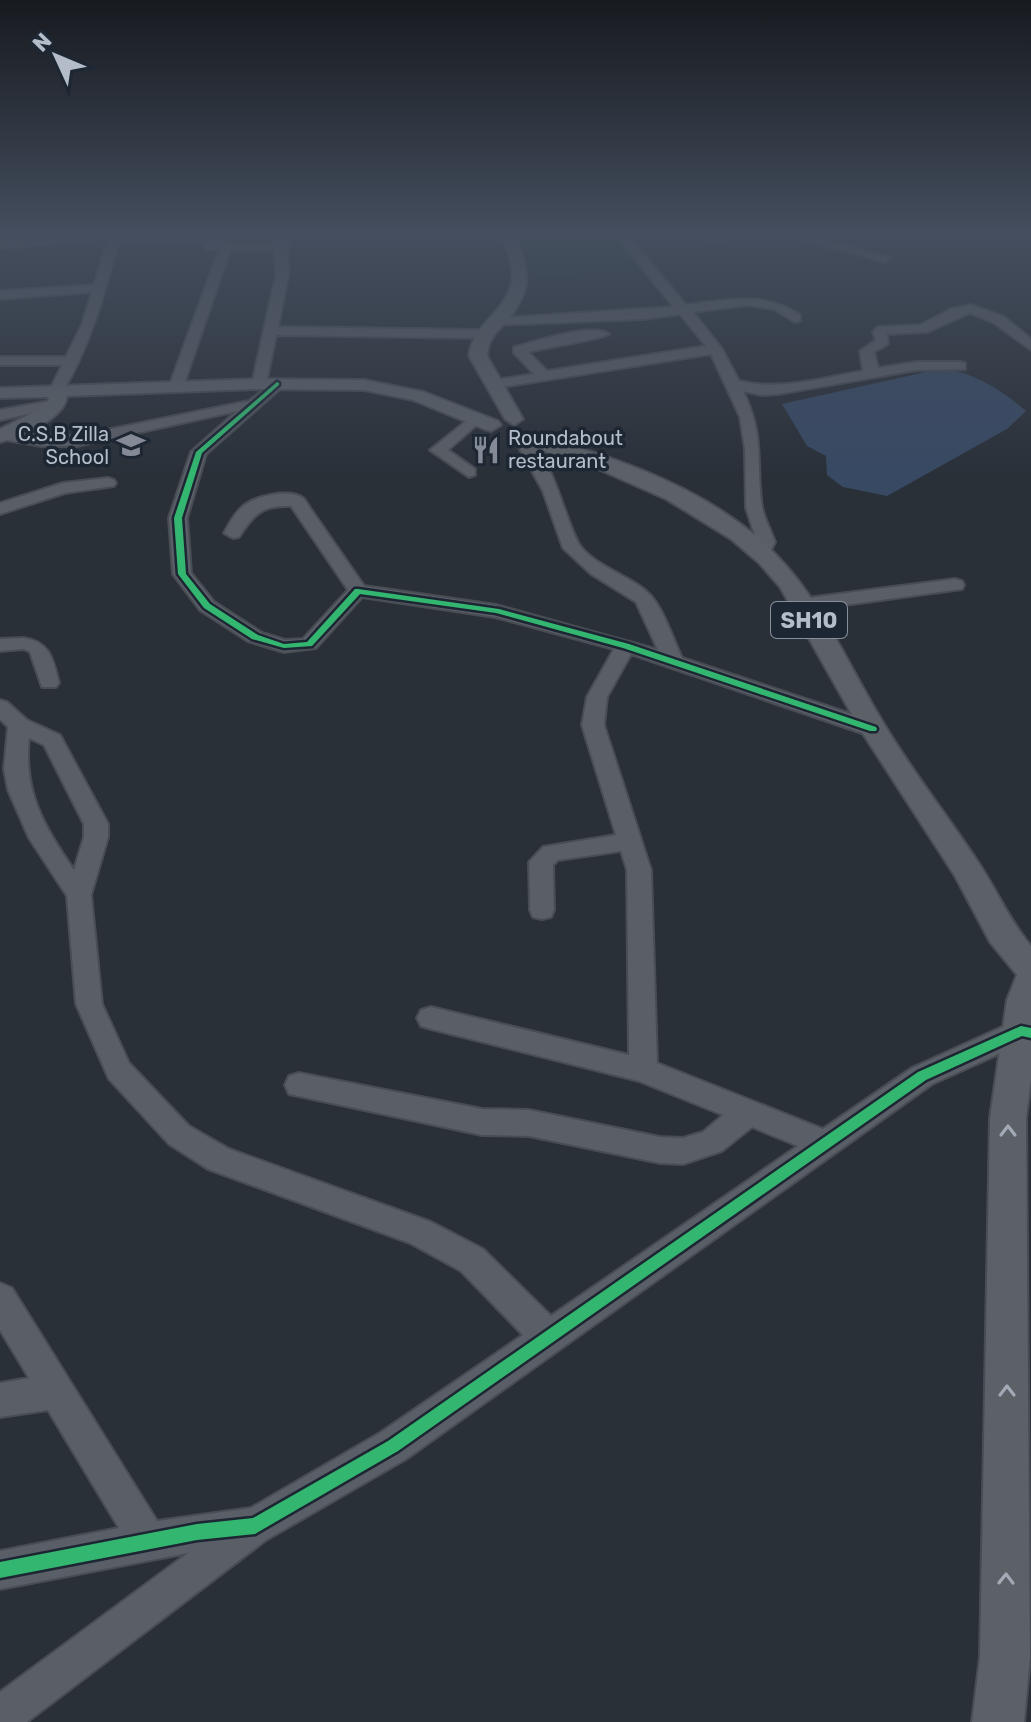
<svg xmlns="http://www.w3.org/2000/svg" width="1031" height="1722" font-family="Rubik,sans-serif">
	<rect width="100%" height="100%" fill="#2a3038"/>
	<!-- green -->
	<path fill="#273a3e" d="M 519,232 L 611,232 L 626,245 L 643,270 L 535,276 Z"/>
	<!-- water -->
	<path fill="#384963" d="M 944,368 C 978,375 1000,389 1026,411 L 1007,429 L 887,496 L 843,487 L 827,475 L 826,456 L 807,446 L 782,404 Z"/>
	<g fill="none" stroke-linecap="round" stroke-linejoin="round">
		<defs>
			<path id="minor" d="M 89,232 L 221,232 L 229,238 L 219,243 L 275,243 L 276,232 L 288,232 L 288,275 L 278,327 L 482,330 L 489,334 L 482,338 L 276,335 L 266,384 L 264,387 L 254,387 L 252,384 L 276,275 L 274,250 L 230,250 L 183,387 L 181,390 L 171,390 L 169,387 L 219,250 L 206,249 L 204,247 L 208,244 L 196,240 L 119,240 C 104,295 90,346 62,393 L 52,393 L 50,390 L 62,365 L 0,365 L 0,357 L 66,357 L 82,325 L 92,292 L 0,299 L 0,291 L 94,285 L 109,237 L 0,249 L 0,241 Z
				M 611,232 C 615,232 619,231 624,232 C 629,234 677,295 686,305 C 727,300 764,291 800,315 L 800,321 L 795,322 L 774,309 L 747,305 L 693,312 L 722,349 L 739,381 C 780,391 822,378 863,371 L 860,351 L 876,340 L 873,332 L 878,327 L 921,325 L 951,309 L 971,305 L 1004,317 L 1031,339 L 1031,350 L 994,323 L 970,313 L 927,332 L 887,334 L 888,344 L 874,352 L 878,368 L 916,362 L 960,362 L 965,363 L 965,369 L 916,370 L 778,394 L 762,395 L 743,391 C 766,439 755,460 762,507 C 764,518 771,531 775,542 L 768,556 L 756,556 L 753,552 L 757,542 L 746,508 L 745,449 L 740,417 L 711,354 L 495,388 L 488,384 L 495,380 L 534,374 L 514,353 L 514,347 C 535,342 593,322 609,334 C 601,339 544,348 528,352 L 547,371 L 706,346 L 680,314 L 643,319 L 494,325 L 492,322 L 499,318 L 674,307 C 652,282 634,255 611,232 Z
				M 674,232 L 756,232 L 716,241 Z
				M 775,232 L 796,232 L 891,258 L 885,262 Z
				M 277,380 L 282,381 L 282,387 L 206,454 L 187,518 L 191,573 L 214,602 L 262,633 L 285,640 L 303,639 L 348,590 L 291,506 C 262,505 254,514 239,537 L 233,538 L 224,533 C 229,524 234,514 242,507 C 254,496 289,488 303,498 C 306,501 308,505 310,508 L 364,586 L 496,605 L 658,650 L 636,602 L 591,574 L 563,548 L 543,491 L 517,444 L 525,439 C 551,447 566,527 581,547 C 599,569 635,577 652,597 C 665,613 673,639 682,658 L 881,724 L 884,729 L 873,736 L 865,734 L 631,654 L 607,697 L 604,725 L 651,870 L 657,1063 L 823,1129 L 912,1068 L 1011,1023 L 1021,1020 L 1031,1022 L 1031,1044 L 1023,1043 L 932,1084 L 406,1459 L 266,1540 L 27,1722 L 0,1722 L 0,1692 L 188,1553 L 0,1589 L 0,1551 L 119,1528 L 48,1410 L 0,1417 L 0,1383 L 29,1378 L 0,1330 L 0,1283 L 12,1288 L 157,1521 L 251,1508 L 380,1433 L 523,1335 L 461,1271 L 410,1243 L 208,1169 L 169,1144 L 109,1079 L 76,1004 L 67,896 L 29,838 L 8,790 L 4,769 L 8,727 L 0,719 L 0,700 L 7,702 L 27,720 L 60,735 L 108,824 L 108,837 L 91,895 L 102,1004 L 129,1063 L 189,1126 L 229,1149 L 431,1222 L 483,1249 L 551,1316 L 798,1146 L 752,1127 L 722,1151 L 683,1164 L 660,1163 L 529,1136 L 482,1135 L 289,1094 L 285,1085 L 289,1076 L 299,1073 L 482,1109 L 529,1110 L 660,1137 L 683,1138 L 703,1132 L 723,1115 L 639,1081 L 431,1029 L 421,1026 L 417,1018 L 421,1010 L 431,1007 L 629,1055 L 627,870 L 621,851 L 558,860 L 553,865 L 554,910 L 551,917 L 542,919 L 533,917 L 530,910 L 529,862 L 543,847 L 616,835 L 582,725 L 587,697 L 614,649 L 495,617 L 362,597 L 316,648 L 284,652 L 248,641 L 200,610 L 173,574 L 169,518 L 191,452 L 237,411 L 77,446 L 42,446 L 0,439 L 0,431 L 3,430 L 42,436 L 77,436 L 249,401 ZM 29,738 L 44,745 L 84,824 L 84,837 L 74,870 C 44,827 23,791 29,738 Z
				M 55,400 L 62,404 L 60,407 L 0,420 L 0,410 Z
				M 475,414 L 480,416 L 480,422 L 448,450 L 475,469 L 475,475 L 469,477 L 430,450 Z
				M 108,478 L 114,480 L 116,483 L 114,486 L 65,493 L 0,514 L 0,503 L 63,483 Z
				M 955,579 L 962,581 L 964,585 L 962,589 L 800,611 L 791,605 L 800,599 Z
				M 24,638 C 50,642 53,659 59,683 L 56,687 L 42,687 L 30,652 L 24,649 L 0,651 L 0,639 Z"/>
			<path id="major" d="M 500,232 L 514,232 C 529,272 535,290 504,324 C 494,334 488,341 487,356 L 523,419 L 514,425 L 505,419 L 469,356 C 472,322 512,310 512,275 C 513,260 505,246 500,232 Z
				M 259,379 L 364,380 L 424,392 L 498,421 L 501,425 L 491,431 L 484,429 L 413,400 L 364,390 L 259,389 L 67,396 C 65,419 20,437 0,442 L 0,429 L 38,410 L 49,400 L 48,397 L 0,398 L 0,388 Z
				M 535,436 C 619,457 716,492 777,556 C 823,603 850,669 884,724 C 912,771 946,814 976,859 C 996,888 1008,919 1031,946 L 1031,1079 L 1026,1118 L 1030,1657 L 1024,1722 L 972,1722 L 980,1657 L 990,1118 L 1007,1000 L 1017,975 L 990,942 L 955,876 L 860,729 L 780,587 L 759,563 L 731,539 L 666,499 L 596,468 L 528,446 L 525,442 Z"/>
		</defs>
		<!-- minor casing -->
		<use href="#minor" stroke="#484c53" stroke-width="4"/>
		<!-- major casing -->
		<use href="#major" stroke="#484c55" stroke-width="4"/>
		<!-- minor -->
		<use href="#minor" fill="#5a5e66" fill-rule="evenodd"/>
		<!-- major -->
		<use href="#major" fill="#5c6168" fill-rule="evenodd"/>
		<defs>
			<path id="cycleway" d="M 277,382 L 279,383 L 279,385 L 202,453 L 182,518 L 186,574 L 210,604 L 258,635 L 284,644 L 307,642 L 355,589 L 358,589 L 499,609 L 629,644 L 876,727 L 877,729 L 876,731 L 870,731 L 623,648 L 496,613 L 360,594 L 312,646 L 284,648 L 252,639 L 204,608 L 178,574 L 174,518 L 196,452 Z
				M 1021,1026 L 1031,1028 L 1031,1038 L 1022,1036 L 926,1080 L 398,1451 L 260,1531 L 255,1534 L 197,1540 L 0,1578 L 0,1562 L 197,1524 L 253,1518 L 388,1441 L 918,1072 Z"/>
		</defs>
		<!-- cycleway casing -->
		<use href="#cycleway" stroke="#1d2633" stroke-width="5"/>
		<!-- cycleway -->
		<use href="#cycleway" fill="#33b770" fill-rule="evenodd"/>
	</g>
	<!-- one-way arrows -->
	<defs><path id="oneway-chevron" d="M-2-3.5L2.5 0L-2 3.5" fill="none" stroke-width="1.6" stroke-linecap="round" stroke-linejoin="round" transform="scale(2)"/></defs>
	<g stroke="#a2aab6">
		<use href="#oneway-chevron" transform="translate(1008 1131) rotate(-90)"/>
		<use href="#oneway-chevron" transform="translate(1007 1391) rotate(-90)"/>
		<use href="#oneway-chevron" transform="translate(1006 1579) rotate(-89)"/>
	</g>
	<!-- sky -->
	<linearGradient id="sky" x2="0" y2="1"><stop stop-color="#171a1f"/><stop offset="0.49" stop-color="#444e5e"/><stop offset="1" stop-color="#444e5e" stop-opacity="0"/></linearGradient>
	<rect width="1031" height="474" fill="url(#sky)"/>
	<!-- icons -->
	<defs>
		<symbol id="school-bare" viewBox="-9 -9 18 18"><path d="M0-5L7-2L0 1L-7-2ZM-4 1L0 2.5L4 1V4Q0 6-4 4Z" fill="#848b96" stroke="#1d2633" stroke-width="2.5" paint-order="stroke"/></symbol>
		<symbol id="restaurant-bare" viewBox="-9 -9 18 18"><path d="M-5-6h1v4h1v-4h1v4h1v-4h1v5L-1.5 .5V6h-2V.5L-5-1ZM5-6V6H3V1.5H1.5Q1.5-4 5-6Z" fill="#848b96" stroke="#1d2633" stroke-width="2.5" paint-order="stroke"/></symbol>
	</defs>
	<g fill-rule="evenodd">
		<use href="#school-bare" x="111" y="425" width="40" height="40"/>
		<use href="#restaurant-bare" x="466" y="430" width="40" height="40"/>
	</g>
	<g text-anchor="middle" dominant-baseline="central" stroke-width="7" stroke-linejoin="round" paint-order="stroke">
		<!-- far-poi labels -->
		<g font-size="20" fill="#b4bcc9" stroke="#1d2633" text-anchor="end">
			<text x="109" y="434">C.S.B Zilla<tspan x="109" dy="23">School</tspan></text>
			<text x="508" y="438" text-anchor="start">Roundabout<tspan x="508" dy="23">restaurant</tspan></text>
		</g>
		<!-- shield labels -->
		<rect fill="#1d2633" stroke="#878f9c" stroke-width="2" x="771" y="602" width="76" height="36" rx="6"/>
		<g font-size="22" font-weight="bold" fill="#b4bcc9">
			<text x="809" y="620">SH10</text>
		</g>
	</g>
	<!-- north arrow -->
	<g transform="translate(56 56) rotate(314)" stroke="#1d2633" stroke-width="6" paint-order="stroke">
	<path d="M0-6L14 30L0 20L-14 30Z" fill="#b4bcc9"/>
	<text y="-12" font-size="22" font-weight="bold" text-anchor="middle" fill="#b4bcc9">N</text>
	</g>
</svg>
